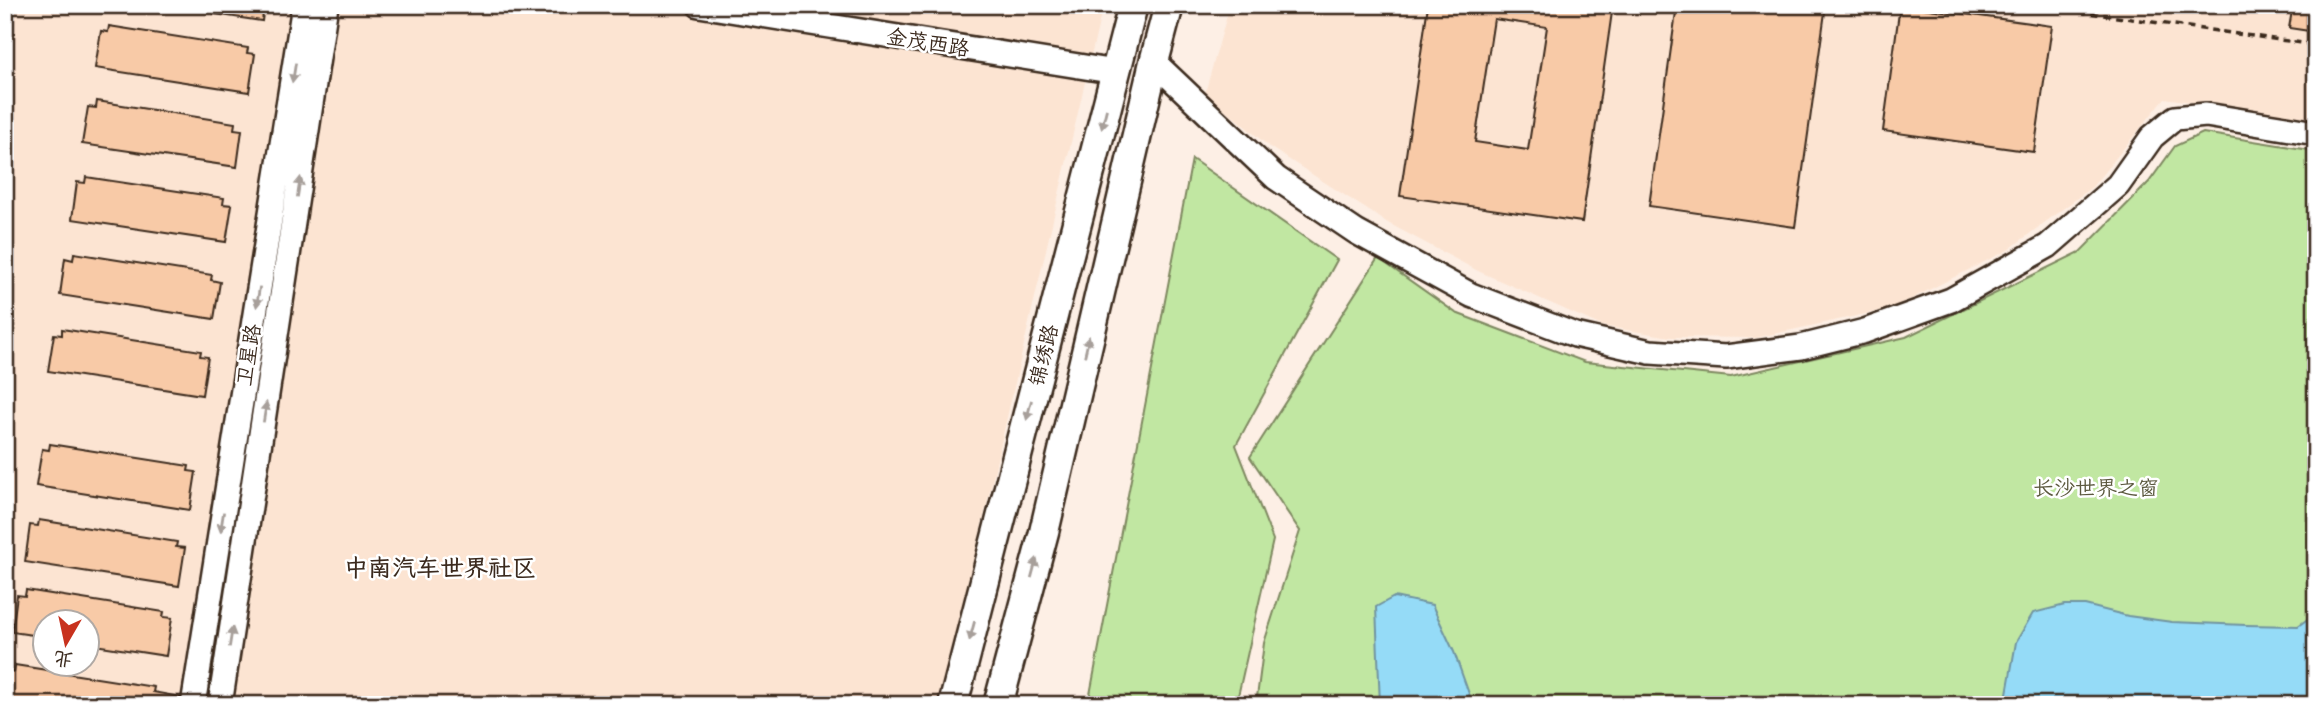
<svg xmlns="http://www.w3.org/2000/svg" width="2321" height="710" font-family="'Patrick Hand','LXGW WenKai TC',sans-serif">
	<rect width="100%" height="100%" fill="#fdefe5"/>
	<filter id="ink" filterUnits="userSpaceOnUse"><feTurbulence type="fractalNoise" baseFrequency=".0143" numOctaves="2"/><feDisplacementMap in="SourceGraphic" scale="14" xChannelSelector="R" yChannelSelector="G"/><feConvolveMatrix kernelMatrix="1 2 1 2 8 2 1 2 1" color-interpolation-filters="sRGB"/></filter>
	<g filter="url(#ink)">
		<!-- built -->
		<path fill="#fce4d2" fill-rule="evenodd" d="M 5,5 L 1103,5 L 978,542 L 937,705 L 5,705 ZM 46,622 L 88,622 L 88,664 L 46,664 Z
			M 1230,5 L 2316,5 L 2316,121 L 2165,98 L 2092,187 L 2008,250 L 1893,308 L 1755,338 L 1671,337 L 1602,326 L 1478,271 L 1388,223 L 1271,148 L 1205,93 Z"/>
		<!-- green -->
		<path fill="#c1e7a2" stroke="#7e8860" stroke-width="2" d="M 2203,133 L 2316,151 L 2316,705 L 1256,705 L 1264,643 L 1300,531 L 1250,457 L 1378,258 L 1456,313 L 1585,362 L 1731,377 L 1906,337 L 2080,252 L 2149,182 L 2175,146 Z
			M 1192,159 L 1337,260 L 1236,445 L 1273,540 L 1236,705 L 1088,705 Z"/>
		<!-- water -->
		<path fill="#95dbf7" stroke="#7194a0" stroke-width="2" d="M 1394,597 L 1432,605 L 1454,652 L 1473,705 L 1380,705 L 1376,607 Z
			M 2065,605 L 2085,605 L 2128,616 L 2172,622 L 2246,625 L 2298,626 L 2316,613 L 2316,705 L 2005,705 L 2016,642 L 2033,613 Z"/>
		<!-- building -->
		<path fill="#f8caa7" stroke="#3b2a1e" stroke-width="2" fill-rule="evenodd" d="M 215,5 L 264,5 L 262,21 L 214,14 Z
			M 1428,5 L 1613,5 L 1582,222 L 1400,196 ZM 1494,19 L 1547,27 L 1528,150 L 1475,142 Z
			M 1677,5 L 1826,5 L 1795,227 L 1649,206 Z
			M 1900,5 L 2052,26 L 2034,152 L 1883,131 Z
			M 2293,5 L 2316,5 L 2316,32 L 2289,28 Z
			M 109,26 L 248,48 L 247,53 L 255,54 L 249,92 L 95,68 L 101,31 L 108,32 Z
			M 97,101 L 235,123 L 234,129 L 242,130 L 237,167 L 82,144 L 88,107 L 96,108 Z
			M 86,177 L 224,198 L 223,204 L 232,205 L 226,242 L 72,219 L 77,182 L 85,183 Z
			M 74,253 L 212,275 L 211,280 L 220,282 L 214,319 L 60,295 L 65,258 L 73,260 Z
			M 62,329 L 201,351 L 200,356 L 208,357 L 202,395 L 48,371 L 54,334 L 62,335 Z
			M 50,444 L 189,466 L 188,471 L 196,472 L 190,510 L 36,486 L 42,449 L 49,450 Z
			M 39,520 L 177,542 L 176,547 L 185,548 L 179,586 L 25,562 L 30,525 L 38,526 Z
			M 26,590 L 164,612 L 163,617 L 172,618 L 166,656 L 88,644 L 88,622 L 46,622 L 46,637 L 12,632 L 17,595 L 25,596 Z
			M 15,665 L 154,687 L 153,692 L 180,697 L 179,705 L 5,705 L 6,670 L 14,672 Z"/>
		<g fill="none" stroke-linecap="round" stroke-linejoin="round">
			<defs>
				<path id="minor" d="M 699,5 L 1116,72
					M 1154,62 L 1276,178 L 1356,232 L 1471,295 L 1575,335 L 1650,352 L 1726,357 L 1801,347 L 1865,331 L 1951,300 L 2048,246 L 2118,185 L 2152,137 L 2175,118 L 2206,115 L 2316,133
					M 193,705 L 304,5
					M 220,705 L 326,5"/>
				<path id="major" d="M 953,705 L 1133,5
					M 998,705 L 1044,532 L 1154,62 L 1169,5"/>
			</defs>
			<!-- minor casing -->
			<use href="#minor" stroke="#3b2a1e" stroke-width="28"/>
			<!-- major casing -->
			<use href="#major" stroke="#3b2a1e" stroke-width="33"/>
			<!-- path -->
			<path stroke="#3b2a1e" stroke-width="3.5" stroke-dasharray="7 5" stroke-linecap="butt" d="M 2032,5 L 2316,45"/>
			<!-- minor -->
			<use href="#minor" stroke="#fff" stroke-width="23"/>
			<!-- major -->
			<use href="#major" stroke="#fff" stroke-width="28"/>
		</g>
		<!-- one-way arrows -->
		<defs><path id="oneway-solid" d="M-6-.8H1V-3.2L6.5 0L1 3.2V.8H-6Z" transform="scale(1.75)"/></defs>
		<g fill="#a79f9a">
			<use href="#oneway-solid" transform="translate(294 73) rotate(99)"/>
			<use href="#oneway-solid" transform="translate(1104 119) rotate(104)"/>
			<use href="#oneway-solid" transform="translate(299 187) rotate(-81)"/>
			<use href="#oneway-solid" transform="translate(258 297) rotate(99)"/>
			<use href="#oneway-solid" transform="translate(1087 346) rotate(-77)"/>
			<use href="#oneway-solid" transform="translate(1029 410) rotate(104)"/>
			<use href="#oneway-solid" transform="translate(265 412) rotate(-81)"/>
			<use href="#oneway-solid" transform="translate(222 522) rotate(99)"/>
			<use href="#oneway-solid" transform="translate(1034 568) rotate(-75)"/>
			<use href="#oneway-solid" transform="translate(972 631) rotate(105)"/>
			<use href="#oneway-solid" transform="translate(231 637) rotate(-81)"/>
		</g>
	</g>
	<g text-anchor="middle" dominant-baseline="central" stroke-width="5" stroke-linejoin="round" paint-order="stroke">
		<!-- street labels -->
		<g font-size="21" fill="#3b2a1e" stroke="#fff">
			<text transform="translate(928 42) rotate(9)">金茂西路</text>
			<text transform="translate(248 355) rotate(-81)">卫星路</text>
			<text transform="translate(1043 355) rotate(-76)">锦绣路</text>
		</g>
		<!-- park labels -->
		<g font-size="21" fill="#5c593f" stroke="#fff">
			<text x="2096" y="487">长沙世界之窗</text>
		</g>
		<!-- quarter labels -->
		<g font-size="24" font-weight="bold" fill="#3b2a1e" stroke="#fff">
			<text x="440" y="567">中南汽车世界社区</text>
		</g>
	</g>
	<!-- margin -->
	<rect width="2321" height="710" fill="none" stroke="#fff" stroke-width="28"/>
	<rect x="14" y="14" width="2293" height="682" fill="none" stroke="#3b2a1e" stroke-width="2.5" filter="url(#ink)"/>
	<!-- north arrow -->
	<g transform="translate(66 643) rotate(189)"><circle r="33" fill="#ffffff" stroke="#b1aaa5" stroke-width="2"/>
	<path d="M0-5L12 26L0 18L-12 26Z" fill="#c8321e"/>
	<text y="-10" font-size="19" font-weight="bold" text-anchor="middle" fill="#3b2a1e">北</text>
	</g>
</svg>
